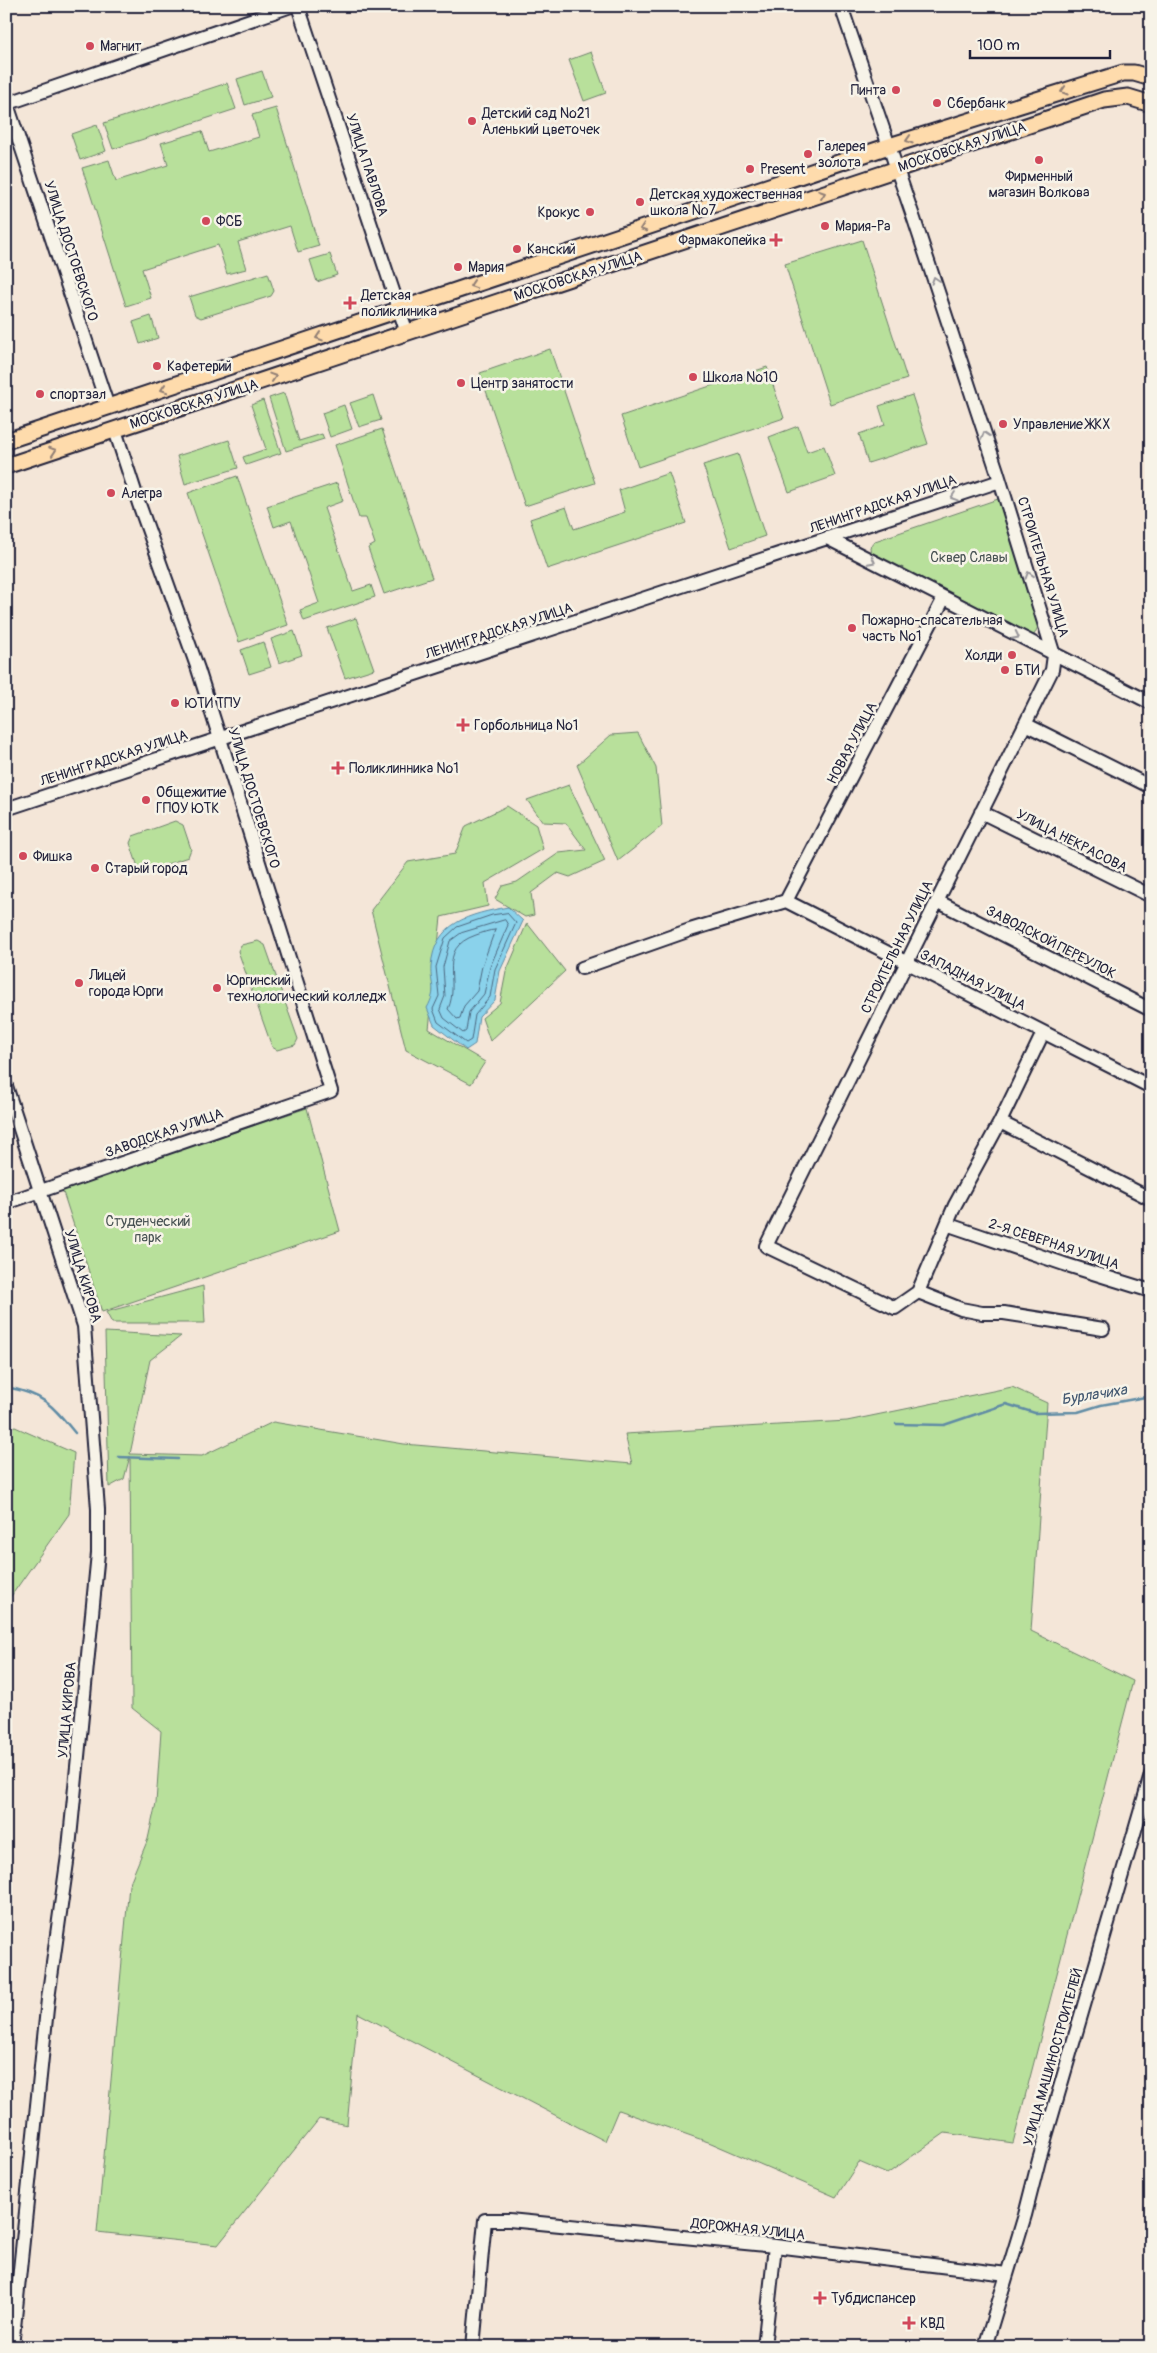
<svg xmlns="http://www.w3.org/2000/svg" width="1157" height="2353" font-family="Pangolin,sans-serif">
	<rect width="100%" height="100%" fill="#f4e6d8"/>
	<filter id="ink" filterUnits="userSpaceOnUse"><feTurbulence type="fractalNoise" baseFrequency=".02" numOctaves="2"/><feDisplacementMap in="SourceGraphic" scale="10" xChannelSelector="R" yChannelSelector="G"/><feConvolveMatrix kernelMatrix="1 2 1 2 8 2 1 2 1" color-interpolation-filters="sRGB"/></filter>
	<g filter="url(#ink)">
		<!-- green -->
		<path fill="#b8e09b" stroke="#6d816b" d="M 591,52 L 606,93 L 584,101 L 569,60 Z
			M 262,71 L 271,97 L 245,105 L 237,79 Z
			M 227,83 L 236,109 L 113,149 L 104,123 Z
			M 276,108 L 319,246 L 298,252 L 290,226 L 238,242 L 246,269 L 227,274 L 218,245 L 142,269 L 151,298 L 126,306 L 82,168 L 109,160 L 116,181 L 168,165 L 161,143 L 202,131 L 209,152 L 259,137 L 252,115 Z
			M 97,125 L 106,151 L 80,160 L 71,134 Z
			M 862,240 L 907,379 L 830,404 L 785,264 Z
			M 330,254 L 337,275 L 317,282 L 310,260 Z
			M 268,273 L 274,291 L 271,296 L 201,318 L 195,315 L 189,297 Z
			M 151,316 L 158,338 L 140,344 L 133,322 Z
			M 550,349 L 595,483 L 525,506 L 480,373 Z
			M 767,367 L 784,418 L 638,467 L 621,416 Z
			M 284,393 L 299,441 L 322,434 L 324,439 L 286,451 L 269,398 Z
			M 373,395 L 381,420 L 359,427 L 350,403 Z
			M 912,395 L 928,444 L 868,463 L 859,434 L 885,425 L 879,406 Z
			M 263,400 L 281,453 L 246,465 L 243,457 L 266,449 L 251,405 Z
			M 344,405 L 352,429 L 330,437 L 322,413 Z
			M 798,426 L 807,452 L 824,446 L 835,476 L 789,492 L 769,437 Z
			M 382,429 L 432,578 L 384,594 L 368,548 L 375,544 L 366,518 L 359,518 L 335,445 Z
			M 229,440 L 238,468 L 185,484 L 177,456 Z
			M 738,454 L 765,536 L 731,548 L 703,465 Z
			M 669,473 L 686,523 L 547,569 L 530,519 L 566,507 L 574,529 L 625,512 L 619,490 Z
			M 237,476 L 288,625 L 239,642 L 188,493 Z
			M 337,483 L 343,501 L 324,508 L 353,591 L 371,585 L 375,597 L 304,621 L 300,610 L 319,603 L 291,521 L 274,527 L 267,506 Z
			M 998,499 L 1038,618 L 1038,627 L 1034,635 L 1027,638 L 871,557 L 870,547 L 875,541 Z
			M 356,618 L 374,669 L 345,678 L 327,628 Z
			M 294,631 L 302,655 L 279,663 L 271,639 Z
			M 263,642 L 271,667 L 249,674 L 241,650 Z
			M 638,733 L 656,768 L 662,826 L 618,861 L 577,765 L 611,735 Z
			M 569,785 L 605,861 L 570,877 L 558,873 L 531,893 L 534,915 L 525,917 L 495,899 L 502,886 L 517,882 L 559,853 L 586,850 L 566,823 L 543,822 L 527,800 Z
			M 507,806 L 536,825 L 543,849 L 485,883 L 488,906 L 441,917 L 429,1029 L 485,1062 L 471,1084 L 406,1050 L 371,910 L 408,862 L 455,854 L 466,826 Z
			M 175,821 L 183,825 L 191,849 L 188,857 L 147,871 L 138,867 L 130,843 L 133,836 Z
			M 527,923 L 565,971 L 490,1041 L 482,1018 L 500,1003 L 506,972 Z
			M 258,941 L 265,945 L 298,1039 L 295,1045 L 277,1050 L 272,1047 L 238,951 L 241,945 Z
			M 307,1108 L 340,1231 L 102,1312 L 62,1189 Z
			M 203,1286 L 205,1323 L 112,1323 L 106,1312 Z
			M 105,1332 L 181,1336 L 150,1360 L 130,1454 L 202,1456 L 273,1422 L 404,1444 L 632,1464 L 625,1434 L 847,1421 L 1012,1387 L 1047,1403 L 1031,1631 L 1133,1681 L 1013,2143 L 945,2133 L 887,2174 L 859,2162 L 836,2197 L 711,2143 L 618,2110 L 605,2141 L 358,2013 L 347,2125 L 319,2119 L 218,2245 L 97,2232 L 129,1885 L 148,1839 L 156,1803 L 161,1731 L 132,1708 L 130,1456 L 124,1479 L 109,1487 Z
			M 6,1423 L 74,1453 L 69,1514 L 9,1599 L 6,1626 Z"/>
		<!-- water -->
		<path fill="#8ad2eb" stroke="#608ca5" d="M 508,907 L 523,921 L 500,971 L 495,1000 L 479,1017 L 475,1044 L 466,1050 L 434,1025 L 427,1008 C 438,988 430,986 431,967 C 434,922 470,914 508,907 Z"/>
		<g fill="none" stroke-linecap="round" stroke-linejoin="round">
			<!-- shore -->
			<path stroke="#4c6881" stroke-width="1" d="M 507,913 L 516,923 L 495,969 L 490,997 L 475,1015 L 471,1040 L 466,1043 L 438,1022 L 433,1009 L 439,996 L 436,967 L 445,938 L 457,927 L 492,915 Z
				M 505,920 L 508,925 L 490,967 L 484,994 L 469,1012 L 466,1031 L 463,1033 L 444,1018 L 440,1009 L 445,996 L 443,967 L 450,941 L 461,933 Z
				M 495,930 L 482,966 L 477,991 L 464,1006 L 460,1018 L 457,1019 L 448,1009 C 461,981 435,949 476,935 C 482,933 489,930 495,930 Z"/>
			<!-- stream -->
			<path stroke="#608ca5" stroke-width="2.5" d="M 6,1387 C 44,1394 52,1405 75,1433
				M 896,1424 L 944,1425 L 1006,1404 L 1035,1413 L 1078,1412 L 1101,1405 L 1151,1396
				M 118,1457 L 178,1459"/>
			<defs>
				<path id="minor" d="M 298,6 L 407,333
					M 841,6 L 914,219 L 997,471 L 1054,655 L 1052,670 L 766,1246 L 895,1308 L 918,1292 L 955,1205 L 1000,1122 L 1043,1033
					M 6,104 L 291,6
					M 7,104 L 108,407
					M 829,539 L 1151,703
					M 1025,724 L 1151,787
					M 6,809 L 1000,481
					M 981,812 L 1151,896
					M 786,901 L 944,598
					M 937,901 L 1151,1010
					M 582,968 L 690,930 L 786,901 L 1151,1087
					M 6,1086 L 84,1326 L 98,1509 L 98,1553 L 69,1848 L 48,1999 L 12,2347
					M 1000,1122 L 1151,1199
					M 6,1203 L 331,1091 L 198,669 L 139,504 L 115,430
					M 949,1225 L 1064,1264 L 1151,1291
					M 918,1292 L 961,1309 L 982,1313 L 1004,1313 L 1103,1329
					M 473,2347 L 485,2220 L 509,2220 L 775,2246 L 1007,2274
					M 764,2347 L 775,2246
					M 985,2347 L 1025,2215 L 1039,2160 L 1151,1775"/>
				<path id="major" d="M 6,441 L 889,146 L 1123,73 L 1134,73 L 1151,78
					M 6,466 L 1104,100 L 1128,97 L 1151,104"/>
			</defs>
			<!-- minor casing -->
			<use href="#minor" stroke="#22223b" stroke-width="16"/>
			<!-- major casing -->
			<use href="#major" stroke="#22223b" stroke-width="19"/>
			<!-- minor -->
			<use href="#minor" stroke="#f7f3e8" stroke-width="12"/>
			<!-- major -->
			<use href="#major" stroke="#fedbac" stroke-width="15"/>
		</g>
		<!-- one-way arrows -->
		<defs><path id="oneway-chevron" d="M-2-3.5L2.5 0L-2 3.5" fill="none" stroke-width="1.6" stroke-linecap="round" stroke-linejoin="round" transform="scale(1.25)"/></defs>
		<g stroke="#907e74">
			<use href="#oneway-chevron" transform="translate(1064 91) rotate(163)"/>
			<use href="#oneway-chevron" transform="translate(909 140) rotate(163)"/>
			<use href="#oneway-chevron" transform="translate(822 194) rotate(-19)"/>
			<use href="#oneway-chevron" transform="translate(643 228) rotate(162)"/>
			<use href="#oneway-chevron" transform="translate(473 285) rotate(162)"/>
			<use href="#oneway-chevron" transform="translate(319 337) rotate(162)"/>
			<use href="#oneway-chevron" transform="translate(273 377) rotate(-18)"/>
			<use href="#oneway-chevron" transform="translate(164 389) rotate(162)"/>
			<use href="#oneway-chevron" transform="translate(53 451) rotate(-18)"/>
		</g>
		<g stroke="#97959a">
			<use href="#oneway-chevron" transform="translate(935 280) rotate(-108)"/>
			<use href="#oneway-chevron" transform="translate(985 435) rotate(-108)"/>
			<use href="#oneway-chevron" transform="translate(954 497) rotate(161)"/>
			<use href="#oneway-chevron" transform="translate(872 561) rotate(27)"/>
			<use href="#oneway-chevron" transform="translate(1029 575) rotate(-107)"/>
			<use href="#oneway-chevron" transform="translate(1016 636) rotate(27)"/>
		</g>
	</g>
	<!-- markers -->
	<g fill="#d1495b" stroke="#f7f3e8" stroke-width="2">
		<circle cx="90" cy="46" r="5"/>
		<circle cx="896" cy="90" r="5"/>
		<circle cx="937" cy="103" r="5"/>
		<circle cx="472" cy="121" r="5"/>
		<circle cx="808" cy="154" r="5"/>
		<circle cx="1039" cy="160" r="5"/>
		<circle cx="750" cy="169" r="5"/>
		<circle cx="640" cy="202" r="5"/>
		<circle cx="590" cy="212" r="5"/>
		<circle cx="206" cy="221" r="5"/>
		<circle cx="825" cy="226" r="5"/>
		<path d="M773.5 232.5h5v5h5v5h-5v5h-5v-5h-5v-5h5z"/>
		<circle cx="517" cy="249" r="5"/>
		<circle cx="458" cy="267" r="5"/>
		<path d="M347.5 295.5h5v5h5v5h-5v5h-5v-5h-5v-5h5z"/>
		<circle cx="157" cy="366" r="5"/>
		<circle cx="693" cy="377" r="5"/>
		<circle cx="461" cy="383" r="5"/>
		<circle cx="40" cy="394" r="5"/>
		<circle cx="1003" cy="424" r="5"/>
		<circle cx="111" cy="493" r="5"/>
		<circle cx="852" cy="628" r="5"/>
		<circle cx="1012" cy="655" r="5"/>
		<circle cx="1005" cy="670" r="5"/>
		<circle cx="175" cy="703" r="5"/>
		<path d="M460.5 717.5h5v5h5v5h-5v5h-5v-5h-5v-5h5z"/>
		<path d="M335.5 760.5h5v5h5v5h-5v5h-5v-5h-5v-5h5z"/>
		<circle cx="146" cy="800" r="5"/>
		<circle cx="23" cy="856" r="5"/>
		<circle cx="95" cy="868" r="5"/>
		<circle cx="79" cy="983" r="5"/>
		<circle cx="217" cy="988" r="5"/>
		<path d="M817.5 2290.5h5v5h5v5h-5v5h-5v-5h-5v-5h5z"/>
		<path d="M906.5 2315.5h5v5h5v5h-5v5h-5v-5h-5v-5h5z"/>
	</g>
	<g text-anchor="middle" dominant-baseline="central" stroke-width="5" stroke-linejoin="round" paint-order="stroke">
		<!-- poi labels -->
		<g font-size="14" fill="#22223b" stroke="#f7f3e8" text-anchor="start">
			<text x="100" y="46">Магнит</text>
			<text x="886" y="90" text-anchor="end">Пинта</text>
			<text x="947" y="103">Сбербанк</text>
			<text x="482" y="113">Детский сад №21<tspan x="482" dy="16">Аленький цветочек</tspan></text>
			<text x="818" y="146">Галерея<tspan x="818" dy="16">золота</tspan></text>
			<text x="760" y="169">Present</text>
			<text x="1039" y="176" text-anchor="middle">Фирменный<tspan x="1039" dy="16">магазин Волкова</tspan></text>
			<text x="650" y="194">Детская художественная<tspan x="650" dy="16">школа №7</tspan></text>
			<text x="580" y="212" text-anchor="end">Крокус</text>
			<text x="216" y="221">ФСБ</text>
			<text x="835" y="226">Мария-Ра</text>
			<text x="766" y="240" text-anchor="end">Фармакопейка</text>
			<text x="527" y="249">Канский</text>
			<text x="468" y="267">Мария</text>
			<text x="361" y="295">Детская<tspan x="361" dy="16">поликлиника</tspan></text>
			<text x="167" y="366">Кафетерий</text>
			<text x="703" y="377">Школа №10</text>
			<text x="471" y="383">Центр занятости</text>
			<text x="50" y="394">спортзал</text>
			<text x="1013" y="424">Управление ЖКХ</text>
			<text x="121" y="493">Алегра</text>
			<text x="862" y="620">Пожарно-спасательная<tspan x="862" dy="16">часть №1</tspan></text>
			<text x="1002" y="655" text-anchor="end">Холди</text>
			<text x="1015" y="670">БТИ</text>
			<text x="185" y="703">ЮТИ ТПУ</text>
			<text x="474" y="725">Горбольница №1</text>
			<text x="349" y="768">Поликлинника №1</text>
			<text x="156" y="792">Общежитие<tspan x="156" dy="16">ГПОУ ЮТК</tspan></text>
			<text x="33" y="856">Фишка</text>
			<text x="105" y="868">Старый город</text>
			<text x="89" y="975">Лицей<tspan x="89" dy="16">города Юрги</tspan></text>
			<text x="227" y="980">Юргинский<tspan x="227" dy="16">технологический колледж</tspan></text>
			<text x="831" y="2298">Тубдиспансер</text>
			<text x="920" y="2323">КВД</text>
		</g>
		<!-- street labels -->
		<g font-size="14" fill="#22223b" stroke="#f7f3e8">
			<text transform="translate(962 147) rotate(-18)">МОСКОВСКАЯ УЛИЦА</text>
			<text transform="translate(367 165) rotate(72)">УЛИЦА ПАВЛОВА</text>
			<text transform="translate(71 251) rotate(72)">УЛИЦА ДОСТОЕВСКОГО</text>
			<text transform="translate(578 276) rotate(-18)">МОСКОВСКАЯ УЛИЦА</text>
			<text transform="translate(194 404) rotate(-18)">МОСКОВСКАЯ УЛИЦА</text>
			<text transform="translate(883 504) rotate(-19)">ЛЕНИНГРАДСКАЯ УЛИЦА</text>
			<text transform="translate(1043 567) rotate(73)">СТРОИТЕЛЬНАЯ УЛИЦА</text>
			<text transform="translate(499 631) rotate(-18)">ЛЕНИНГРАДСКАЯ УЛИЦА</text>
			<text transform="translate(852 743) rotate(-62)">НОВАЯ УЛИЦА</text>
			<text transform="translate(114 758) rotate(-18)">ЛЕНИНГРАДСКАЯ УЛИЦА</text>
			<text transform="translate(254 798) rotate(73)">УЛИЦА ДОСТОЕВСКОГО</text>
			<text transform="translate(1072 841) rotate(27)">УЛИЦА НЕКРАСОВА</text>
			<text transform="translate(1051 942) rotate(27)">ЗАВОДСКОЙ ПЕРЕУЛОК</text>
			<text transform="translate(897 947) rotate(-64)">СТРОИТЕЛЬНАЯ УЛИЦА</text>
			<text transform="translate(973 980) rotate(27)">ЗАПАДНАЯ УЛИЦА</text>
			<text transform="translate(164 1133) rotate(-19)">ЗАВОДСКАЯ УЛИЦА</text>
			<text transform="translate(1054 1244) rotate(18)">2-Я СЕВЕРНАЯ УЛИЦА</text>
			<text transform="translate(83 1276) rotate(73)">УЛИЦА КИРОВА</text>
			<text transform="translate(67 1710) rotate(-85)">УЛИЦА КИРОВА</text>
			<text transform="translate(1053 2057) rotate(-74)">УЛИЦА МАШИНОСТРОИТЕЛЕЙ</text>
			<text transform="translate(748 2229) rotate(6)">ДОРОЖНАЯ УЛИЦА</text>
		</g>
		<!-- park labels -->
		<g font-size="14" fill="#485253" stroke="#f7f3e8">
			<text x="969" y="557">Сквер Славы</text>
			<text x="148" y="1221">Студенческий<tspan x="148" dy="16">парк</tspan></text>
		</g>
		<!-- water labels -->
		<g font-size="15" font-style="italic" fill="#415770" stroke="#f7f3e8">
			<text transform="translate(1094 1395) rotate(-9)">Бурлачиха</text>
		</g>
	</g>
	<!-- margin -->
	<rect width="1157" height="2353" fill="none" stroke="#f7f3e8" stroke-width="25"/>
	<rect x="12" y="12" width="1132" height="2328" fill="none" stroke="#22223b" stroke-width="2" filter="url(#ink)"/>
	<!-- scale -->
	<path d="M970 50v8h140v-8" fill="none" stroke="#22223b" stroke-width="2.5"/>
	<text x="977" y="50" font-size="15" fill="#22223b" stroke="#f7f3e8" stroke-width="4" paint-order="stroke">100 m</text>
</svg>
